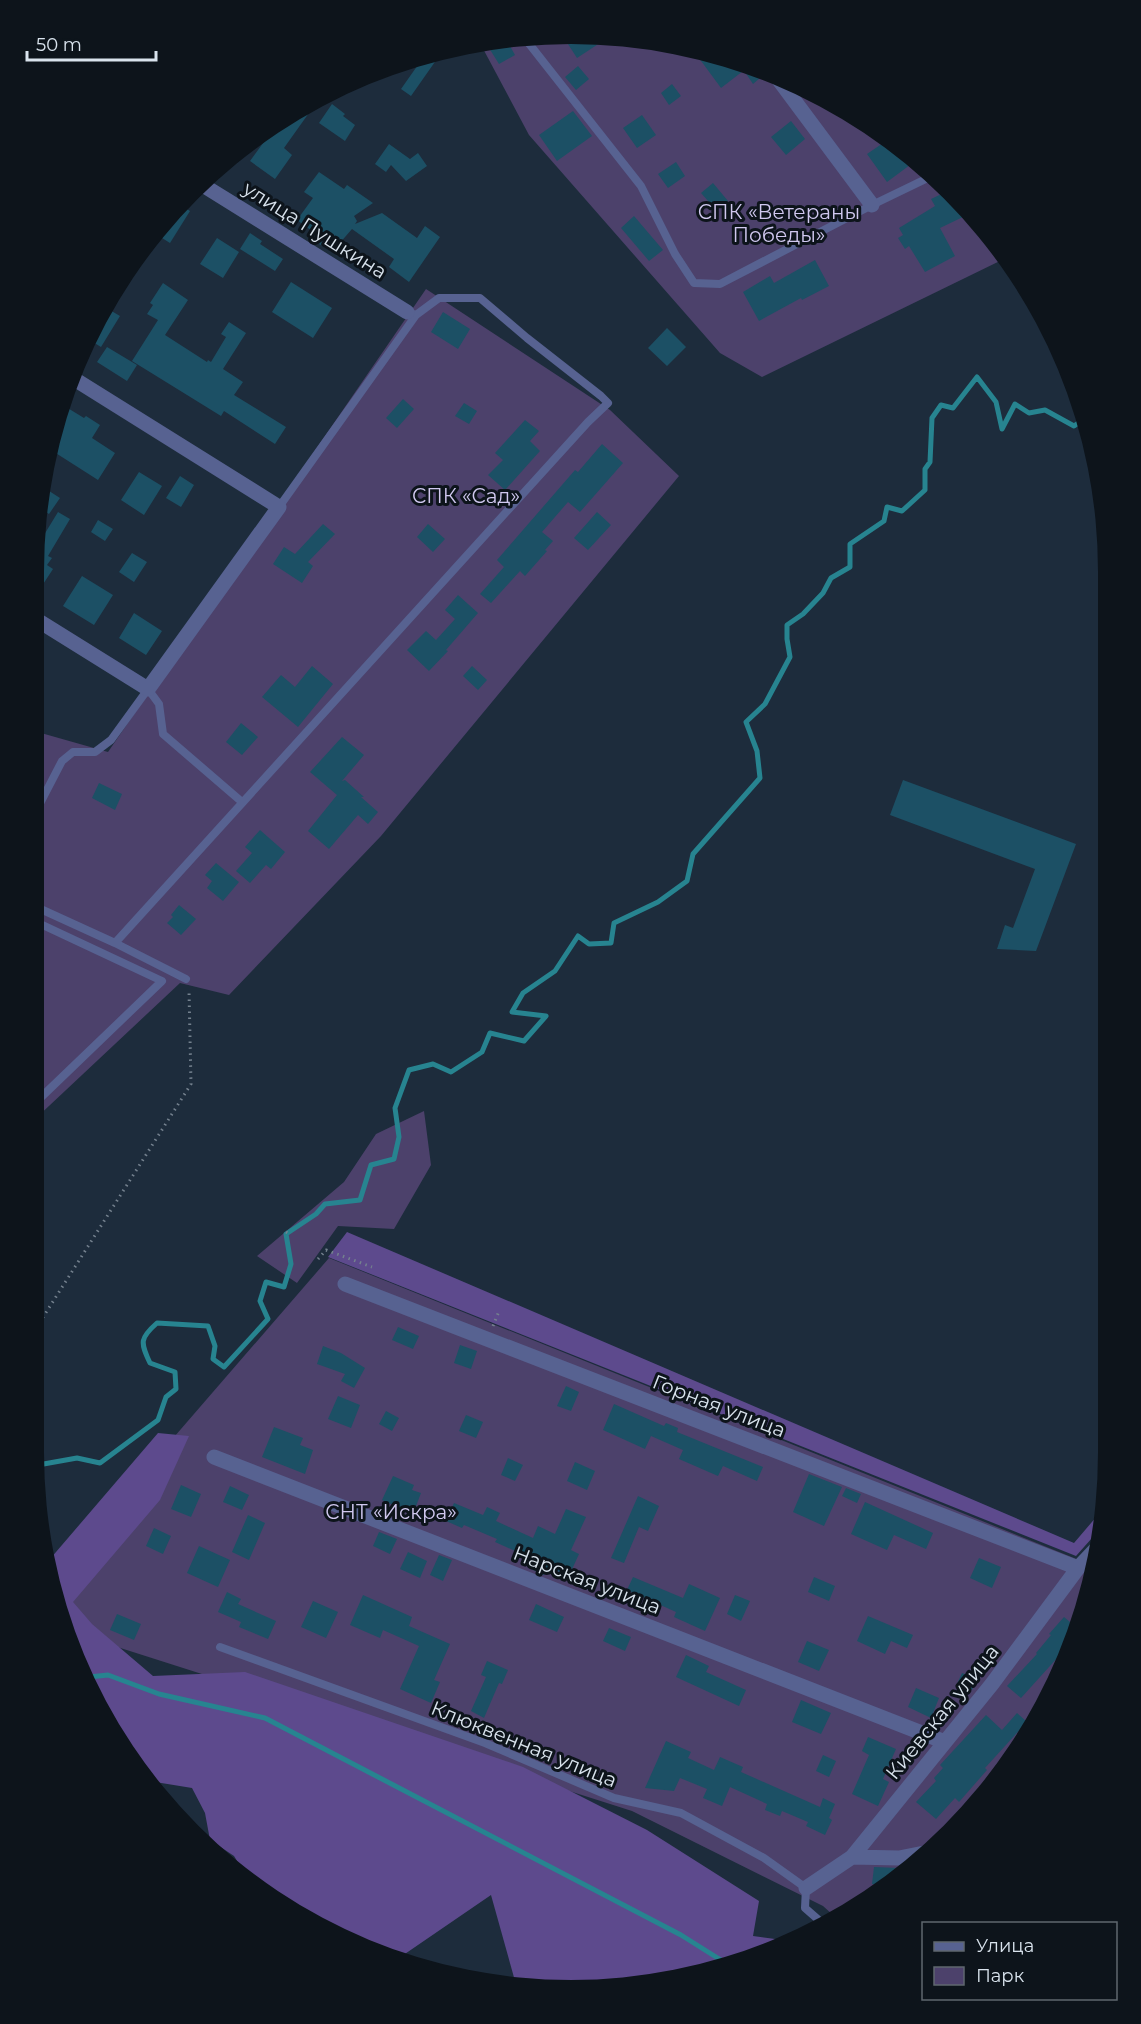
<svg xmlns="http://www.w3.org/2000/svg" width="1141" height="2024" font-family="Montserrat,sans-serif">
	<rect width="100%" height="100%" fill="#1d2c3c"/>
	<!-- green -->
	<path fill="#4c416b" d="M 536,34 L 641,38 L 744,62 L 840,105 L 950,190 L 1006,258 L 762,377 L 720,353 L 529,135 L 480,43 Z
		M 426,289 L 610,410 L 679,476 L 381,836 L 229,995 L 180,983 L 33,1121 L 34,731 L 108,752 Z
		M 424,1111 L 431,1165 L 394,1229 L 338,1226 L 297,1283 L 257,1256 L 344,1182 L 376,1134 Z
		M 329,1258 L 1079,1560 L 1099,1537 L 1090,1593 L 1036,1723 L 925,1858 L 833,1915 L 823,1906 L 632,1811 L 64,1630 L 53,1577 Z"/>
	<!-- forest -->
	<path fill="#5d4a8d" d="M 347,1232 L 1074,1543 L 1103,1509 L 1100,1529 L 1076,1556 L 328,1257 Z
		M 158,1433 L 189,1436 L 160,1500 L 73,1602 L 92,1624 L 153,1676 L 245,1672 L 523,1767 L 647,1830 L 759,1901 L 753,1936 L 790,1941 L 776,1950 L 623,1986 L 610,1980 L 600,1989 L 515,1981 L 491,1895 L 399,1958 L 272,1900 L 247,1877 L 234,1856 L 210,1840 L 205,1813 L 192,1788 L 143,1780 L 61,1626 L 50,1559 Z"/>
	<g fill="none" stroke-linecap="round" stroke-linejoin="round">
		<!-- stream -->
		<path stroke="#278490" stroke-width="5" d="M 38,1483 L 38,1465 L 77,1458 L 100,1463 L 158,1420 L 166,1397 L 176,1389 L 175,1372 L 150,1363 C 140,1342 140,1338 157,1323 L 208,1326 L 215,1346 L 213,1359 L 224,1367 L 268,1319 L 260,1301 L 266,1282 L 284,1287 L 291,1264 L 286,1234 L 316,1214 L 325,1204 L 360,1200 L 371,1165 L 394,1159 L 399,1137 L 395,1108 L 409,1070 L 433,1064 L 451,1072 L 482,1052 L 490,1033 L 524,1041 L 546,1016 L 512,1012 L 523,993 L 555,971 L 578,936 L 589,944 L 611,943 L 614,923 L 658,902 L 687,881 L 693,854 L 760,778 L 757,751 L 746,722 L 765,704 L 790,657 L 787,639 L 787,625 L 803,614 L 823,593 L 831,578 L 850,567 L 850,544 L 884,521 L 887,507 L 902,511 L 925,490 L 925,469 L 930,462 L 932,418 L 941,405 L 953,408 L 977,377 L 996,402 L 1002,429 L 1015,404 L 1029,413 L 1045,410 L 1074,426 L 1084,419
			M 89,1677 L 108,1675 L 159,1694 L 265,1718 L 681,1935 L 724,1962"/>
	</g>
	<!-- building -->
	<path fill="#1c5065" d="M 574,35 L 577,36 L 609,37 L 577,58 L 566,41 Z
		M 503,39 L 506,39 L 515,55 L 499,64 L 489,48 Z
		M 444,49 L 411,96 L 401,89 L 420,62 L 414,58 L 432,51 Z
		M 693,50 L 741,61 L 747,68 L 721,88 Z
		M 578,66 L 589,79 L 576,90 L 565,77 Z
		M 754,66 L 767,72 L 753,84 L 745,72 Z
		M 672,84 L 681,96 L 669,105 L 661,93 Z
		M 321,96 L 284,148 L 292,155 L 275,179 L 250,161 L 274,128 L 277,130 L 286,117 Z
		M 332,104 L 345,114 L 343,116 L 355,125 L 345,141 L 319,123 Z
		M 573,111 L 592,136 L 557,161 L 539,135 Z
		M 642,115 L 656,135 L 637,148 L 623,128 Z
		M 791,121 L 805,139 L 786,155 L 771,137 Z
		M 886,141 L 914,162 L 887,182 L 867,154 Z
		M 389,144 L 410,159 L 418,153 L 427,166 L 406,181 L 391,165 L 386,172 L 375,164 Z
		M 676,162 L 685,176 L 668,188 L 658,174 Z
		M 319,172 L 344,189 L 347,185 L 373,203 L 354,216 L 357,221 L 355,224 L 382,213 L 417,238 L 425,226 L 440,237 L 409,282 L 389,267 L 394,259 L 352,229 L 332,252 L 319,244 L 323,239 L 297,220 L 313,198 L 304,192 Z
		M 713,183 L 728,201 L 716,210 L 701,193 Z
		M 950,190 L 965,216 L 940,228 L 955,256 L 925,272 L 909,246 L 905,249 L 898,238 L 903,235 L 899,228 L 935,206 L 931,199 Z
		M 179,204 L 190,211 L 170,243 L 154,233 L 167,216 Z
		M 634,216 L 663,250 L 649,261 L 621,228 Z
		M 250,233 L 262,241 L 260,244 L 283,259 L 275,271 L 240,249 Z
		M 217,238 L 239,252 L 223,278 L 200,264 Z
		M 815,260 L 829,286 L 802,300 L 801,298 L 759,321 L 743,292 L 770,276 L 774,283 Z
		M 291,282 L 332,308 L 313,338 L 272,312 Z
		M 163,283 L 188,300 L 165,335 L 207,362 L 208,360 L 211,362 L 226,337 L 221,334 L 229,322 L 246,333 L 223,369 L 243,382 L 234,395 L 286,427 L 275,444 L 224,411 L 221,416 L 132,361 L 158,320 L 147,314 L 153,305 L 150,303 Z
		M 103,306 L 120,316 L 101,347 L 88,339 Z
		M 443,312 L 470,329 L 458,349 L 431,332 Z
		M 667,328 L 686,347 L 667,366 L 648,348 Z
		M 107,347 L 137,365 L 127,381 L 97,362 Z
		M 403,399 L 414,409 L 397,428 L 386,418 Z
		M 464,403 L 477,411 L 469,424 L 455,416 Z
		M 66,407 L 84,418 L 86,416 L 100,425 L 92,438 L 115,453 L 98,480 L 51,450 L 57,421 Z
		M 525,420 L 539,431 L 530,441 L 540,451 L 505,490 L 488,475 L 503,460 L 495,453 Z
		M 602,444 L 623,463 L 580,512 L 568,502 L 542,532 L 553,541 L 545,550 L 547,551 L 525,576 L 520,571 L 491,603 L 480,594 L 504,567 L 497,560 L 575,470 L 578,472 Z
		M 139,472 L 162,486 L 144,515 L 121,500 Z
		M 180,476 L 194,485 L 181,507 L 166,498 Z
		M 46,489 L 60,498 L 49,514 L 40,508 L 42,496 Z
		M 58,512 L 70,519 L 48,556 L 52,558 L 47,565 L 53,569 L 34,598 L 34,547 L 36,548 Z
		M 597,512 L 611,525 L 588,550 L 574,538 Z
		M 98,520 L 113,529 L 105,541 L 91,532 Z
		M 323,524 L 335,534 L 308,562 L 313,566 L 302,583 L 273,564 L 284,547 L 295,554 Z
		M 428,524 L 445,539 L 433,552 L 417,537 Z
		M 132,553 L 147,562 L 134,582 L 119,572 Z
		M 82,576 L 113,595 L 94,625 L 63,606 Z
		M 458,595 L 478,613 L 446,650 L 448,651 L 429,671 L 407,650 L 426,631 L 436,640 L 455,619 L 445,610 Z
		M 134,613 L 162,631 L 146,655 L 119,638 Z
		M 312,666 L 333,684 L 298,727 L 262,697 L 281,675 L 295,687 Z
		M 472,666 L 487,680 L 478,690 L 463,676 Z
		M 241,723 L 258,737 L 242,755 L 226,742 Z
		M 342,737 L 364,755 L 342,781 L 345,780 L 364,797 L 361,797 L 378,812 L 368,824 L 358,815 L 329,849 L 308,831 L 337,795 L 310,772 Z
		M 903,780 L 1076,844 L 1036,951 L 997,949 L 1005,925 L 1013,928 L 1035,869 L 890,815 Z
		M 99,783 L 122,794 L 115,810 L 92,798 Z
		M 260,830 L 285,852 L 271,869 L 266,865 L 250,883 L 236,871 L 252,853 L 245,847 Z
		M 216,863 L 239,882 L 223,901 L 207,888 L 212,881 L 205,875 Z
		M 179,905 L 196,919 L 181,935 L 167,923 L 173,917 L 171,915 Z
		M 398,1327 L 419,1336 L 413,1349 L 392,1340 Z
		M 460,1345 L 477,1351 L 471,1369 L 454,1363 Z
		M 323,1346 L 341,1353 L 365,1368 L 354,1388 L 341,1381 L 345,1374 L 317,1364 Z
		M 566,1386 L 579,1392 L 571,1411 L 557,1406 Z
		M 338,1396 L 360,1405 L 351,1428 L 328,1419 Z
		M 614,1404 L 664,1426 L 666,1423 L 678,1428 L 677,1432 L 763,1467 L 757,1481 L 723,1466 L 718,1476 L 679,1459 L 683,1450 L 651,1436 L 645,1449 L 603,1430 Z
		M 386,1411 L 399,1418 L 392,1431 L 379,1424 Z
		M 466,1415 L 483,1422 L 476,1438 L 459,1431 Z
		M 274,1427 L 303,1438 L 300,1445 L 313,1450 L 305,1474 L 262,1457 Z
		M 508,1458 L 523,1465 L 515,1481 L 501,1475 Z
		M 575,1462 L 595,1471 L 587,1490 L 567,1481 Z
		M 809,1474 L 842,1487 L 824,1526 L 793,1512 Z
		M 393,1476 L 414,1485 L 412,1490 L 421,1493 L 413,1514 L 382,1500 Z
		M 181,1485 L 201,1494 L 191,1517 L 171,1509 Z
		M 230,1486 L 249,1495 L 242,1510 L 223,1502 Z
		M 846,1488 L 861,1494 L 857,1503 L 842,1496 Z
		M 638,1496 L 659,1506 L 648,1531 L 639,1527 L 624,1563 L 611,1558 Z
		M 865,1502 L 933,1533 L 926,1549 L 894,1535 L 887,1550 L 851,1534 Z
		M 454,1503 L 483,1515 L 487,1507 L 500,1513 L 496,1521 L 533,1538 L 538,1526 L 555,1534 L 566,1509 L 586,1517 L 571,1550 L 579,1554 L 569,1576 L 548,1567 L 544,1575 L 531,1569 L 535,1560 L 495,1542 L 497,1539 L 464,1525 L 462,1528 L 446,1521 Z
		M 248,1515 L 265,1523 L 249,1560 L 232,1552 Z
		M 154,1528 L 171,1536 L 163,1554 L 146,1546 Z
		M 379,1532 L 397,1539 L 390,1554 L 373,1546 Z
		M 199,1546 L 230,1560 L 218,1587 L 187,1573 Z
		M 408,1552 L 427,1561 L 420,1578 L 400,1569 Z
		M 439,1555 L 452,1560 L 443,1581 L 430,1575 Z
		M 979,1558 L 1001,1567 L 992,1588 L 970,1578 Z
		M 633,1577 L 683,1598 L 689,1584 L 720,1598 L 705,1631 L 674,1617 L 676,1612 L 627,1590 Z
		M 814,1577 L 835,1586 L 829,1601 L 808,1592 Z
		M 227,1592 L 241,1599 L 238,1604 L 276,1621 L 268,1639 L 239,1627 L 241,1622 L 218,1612 Z
		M 363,1595 L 412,1617 L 409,1626 L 450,1644 L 434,1680 L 440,1682 L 431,1703 L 400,1689 L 419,1646 L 383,1630 L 380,1638 L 350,1625 Z
		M 735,1595 L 750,1601 L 741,1621 L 727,1614 Z
		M 313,1601 L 338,1612 L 326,1638 L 301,1627 Z
		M 536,1604 L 564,1617 L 557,1632 L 529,1620 Z
		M 117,1614 L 141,1624 L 134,1640 L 110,1630 Z
		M 868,1616 L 913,1635 L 907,1648 L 891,1641 L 885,1654 L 857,1641 Z
		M 1064,1617 L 1076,1627 L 1068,1646 L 1021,1698 L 1007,1686 L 1037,1654 L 1036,1653 L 1051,1635 L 1049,1634 Z
		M 609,1628 L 631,1637 L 625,1651 L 603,1641 Z
		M 807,1641 L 829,1650 L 819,1671 L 798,1662 Z
		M 686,1655 L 709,1666 L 706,1672 L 746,1690 L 739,1706 L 676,1677 Z
		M 487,1661 L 508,1670 L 502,1684 L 499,1683 L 484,1718 L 471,1711 L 486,1677 L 481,1675 Z
		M 962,1673 L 977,1679 L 972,1690 L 956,1686 Z
		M 916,1688 L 939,1698 L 931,1718 L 908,1707 Z
		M 801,1700 L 831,1713 L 821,1734 L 792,1722 Z
		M 1017,1713 L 1027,1722 L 985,1768 L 987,1770 L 959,1802 L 955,1798 L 936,1819 L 916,1802 L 936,1781 L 934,1778 L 943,1768 L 940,1765 L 986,1715 L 1002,1730 Z
		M 868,1737 L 896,1749 L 883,1779 L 889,1782 L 878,1806 L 852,1794 L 869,1755 L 862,1751 Z
		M 666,1741 L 691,1752 L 688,1758 L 714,1770 L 720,1757 L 743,1767 L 741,1772 L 820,1807 L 823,1798 L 835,1804 L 829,1818 L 832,1820 L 825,1835 L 806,1826 L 808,1822 L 782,1811 L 780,1816 L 765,1810 L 767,1804 L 730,1787 L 722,1806 L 703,1798 L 707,1789 L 680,1778 L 674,1791 L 645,1788 Z
		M 823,1755 L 836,1761 L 829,1777 L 816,1771 Z
		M 874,1867 L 899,1868 L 907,1869 L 881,1885 L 872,1884 Z"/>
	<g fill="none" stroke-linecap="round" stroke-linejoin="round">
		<!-- path -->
		<path stroke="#74818e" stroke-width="3" stroke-dasharray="1.5 4.5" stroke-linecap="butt" d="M 286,1232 L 291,1235
			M 318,1259 L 326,1250 L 372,1267
			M 493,1326 L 499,1311
			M 33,1333 L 191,1084 L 189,991"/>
		<!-- lane -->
		<path stroke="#576291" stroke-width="8" d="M 523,36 L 641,186 L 675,254 L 694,283 L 720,284 L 872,205 L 932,176
			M 279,507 L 416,315 L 413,314
			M 34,815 L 62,761 L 73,752 L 95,752 L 111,740 L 148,689 L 159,704 L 163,734 L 242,802
			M 34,906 L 115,943 L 588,422 L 608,403 L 601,396 L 527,338 L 480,298 L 439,298 L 416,315
			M 115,943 L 186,979
			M 33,1105 L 162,981 L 34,921
			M 220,1647 L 485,1743 L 614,1798 L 681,1813 L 764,1858 L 806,1888 L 805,1908 L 821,1922"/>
		<!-- street -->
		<path stroke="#576291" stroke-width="15" d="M 776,76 L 872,205
			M 201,184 L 407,312
			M 34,618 L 148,689 L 279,507 L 71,377
			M 345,1284 L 1078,1568
			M 214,1457 L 945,1742
			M 852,1857 L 899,1858 L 929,1852
			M 806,1888 L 852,1857 L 992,1684 L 1078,1568 L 1097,1548"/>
	</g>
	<g text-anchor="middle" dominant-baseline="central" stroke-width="6" stroke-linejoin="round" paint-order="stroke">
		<!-- park labels -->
		<g font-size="20" fill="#d0c8ef" stroke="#0d141b">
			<text x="779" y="212">СПК «Ветераны<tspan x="779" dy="23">Победы»</tspan></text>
			<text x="466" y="496">СПК «Сад»</text>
			<text x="391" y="1512">СНТ «Искра»</text>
		</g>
		<!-- street labels -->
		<g font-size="20" fill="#d9e3ed" stroke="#0d141b">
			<text transform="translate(315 230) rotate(32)">улица Пушкина</text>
			<text transform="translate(719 1406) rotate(21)">Горная улица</text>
			<text transform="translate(587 1580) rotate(21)">Нарская улица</text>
			<text transform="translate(942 1712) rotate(-51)">Киевская улица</text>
			<text transform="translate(524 1744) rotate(22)">Клюквенная улица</text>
		</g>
	</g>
	<!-- crop -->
	<path d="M0 0H1141V2024H0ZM571 44H571A527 527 0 0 1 1098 571V1453A527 527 0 0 1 571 1980H571A527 527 0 0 1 44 1453V571A527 527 0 0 1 571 44Z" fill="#0d141b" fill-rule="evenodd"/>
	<!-- legend -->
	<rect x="922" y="1922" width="195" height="78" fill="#0d141b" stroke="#5f676f" stroke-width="1.5"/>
	<rect x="934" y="1942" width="30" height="9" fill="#576291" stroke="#5f676f" stroke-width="1.5"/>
	<text x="976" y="1952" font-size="18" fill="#d9e3ed">Улица</text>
	<rect x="934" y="1967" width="30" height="18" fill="#4c416b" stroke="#5f676f" stroke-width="1.5"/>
	<text x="976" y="1982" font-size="18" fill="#d9e3ed">Парк</text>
	<!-- scale -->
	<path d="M27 51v9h129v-9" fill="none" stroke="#d9e3ed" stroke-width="3"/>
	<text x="36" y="51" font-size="18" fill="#d9e3ed" stroke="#0d141b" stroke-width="4.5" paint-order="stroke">50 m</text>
</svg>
